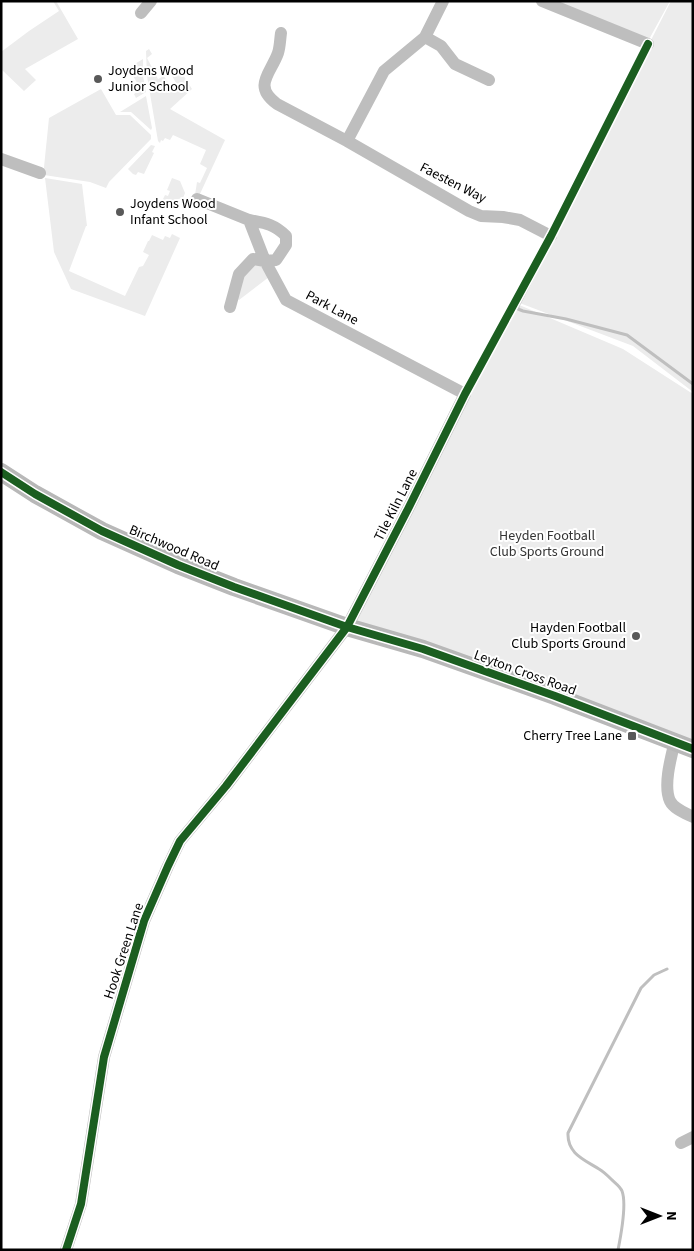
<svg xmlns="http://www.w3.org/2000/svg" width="694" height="1251" font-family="'Source Sans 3',sans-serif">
	<rect width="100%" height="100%" fill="#fff"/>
	<!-- green -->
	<path fill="#ececec" d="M 53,1 L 56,1 L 78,39 L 25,69 L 36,80 L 24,91 L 1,69 L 1,52 L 29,31 L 59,11 Z
		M 542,1 L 670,1 L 647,43 Z
		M 671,1 L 693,1 L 693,392 L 633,346 L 517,302 Z
		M 149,49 L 152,54 L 147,58 L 158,79 L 164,76 L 170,86 L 176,83 L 170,72 L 178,67 L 192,89 L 170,109 L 225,140 L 199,196 L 195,195 L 197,182 L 200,183 L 207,168 L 200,164 L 206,150 L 173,135 L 170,140 L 165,138 L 163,141 L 161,140 L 160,143 L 158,141 L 147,76 L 146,51 Z
		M 143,59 L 143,76 L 146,92 L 136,98 L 134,94 L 141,89 L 128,68 Z
		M 101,89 L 116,115 L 130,115 L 151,135 L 151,139 L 109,182 L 106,188 L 90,182 L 44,175 L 44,167 L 49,118 Z
		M 146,96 L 152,128 L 151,130 L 131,112 L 120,112 Z
		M 151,145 L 155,146 L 152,152 L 154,153 L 144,174 L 138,172 L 136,175 L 133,174 L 128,169 Z
		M 45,178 L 82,184 L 87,226 L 86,226 L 69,271 L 125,296 L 139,267 L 143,266 L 149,255 L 143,252 L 148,241 L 149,241 L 152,235 L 163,240 L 165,236 L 170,238 L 172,234 L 180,238 L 145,316 L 71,289 L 54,252 Z
		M 172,178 L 180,181 L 185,193 L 183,198 L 164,202 L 162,201 L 165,195 L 168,196 L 170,191 L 167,190 Z
		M 252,264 L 261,266 L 269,277 L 239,300 L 235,298 L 241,277 Z
		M 517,304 L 623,349 L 693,394 L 693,748 L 348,627 L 466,395 Z"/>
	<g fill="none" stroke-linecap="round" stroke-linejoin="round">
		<!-- stream -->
		<path stroke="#bfbfbf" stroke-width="3" d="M 555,234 L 650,48
			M 551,242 L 518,306 L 518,309 L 523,311 L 566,319 L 627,335 L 693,384
			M 618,1250 C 621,1235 627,1204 622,1191 C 620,1186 615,1183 611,1179 C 608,1176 604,1172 599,1169 C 585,1160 567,1154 568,1133 L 641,988 L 654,975 L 667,969"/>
		<!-- street -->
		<path stroke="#bebebe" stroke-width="12" d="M 542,1 L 648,44
			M 141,13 L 151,1
			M 281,33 C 280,40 280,47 278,53 C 271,73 252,86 277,104 L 347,141 L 469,211 L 481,216 L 503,217 L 520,220 L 551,236
			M 425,37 L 441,46 L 455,64 L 489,80
			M 347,141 L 384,71 L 425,37 L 443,1
			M 1,159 L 40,173
			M 230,307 L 239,274 L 253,259 L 265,261 L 276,260 L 286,245 L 286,236 C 274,224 265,223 249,220
			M 675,741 C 671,757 663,786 670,801 C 674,809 685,813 693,817
			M 681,1143 L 693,1137
			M 66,1250 L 81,1204 L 104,1057 L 144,921 L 168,866 L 180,841 L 226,786 L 347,627 L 408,509 L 465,394 L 286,300 L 265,261 L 249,220 L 197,199"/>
		<!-- secondary -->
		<path stroke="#b8b8b8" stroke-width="18" d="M 1,472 L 35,494 L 102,531 L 178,565 L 234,587 L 347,627 L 423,649 L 555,696 L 693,749"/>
		<defs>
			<path id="cycleway" d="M 1,472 L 35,494 L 102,531 L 178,565 L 234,587 L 347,627 L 423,649 L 555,696 L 693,749
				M 66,1250 L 81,1204 L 104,1057 L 144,921 L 168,866 L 180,841 L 226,786 L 347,627 L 408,509 L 465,394 L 551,236 L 648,44"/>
		</defs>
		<!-- cycleway casing -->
		<use href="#cycleway" stroke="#fff" stroke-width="11"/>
		<!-- cycleway -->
		<use href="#cycleway" stroke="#1b5e20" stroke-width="8"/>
	</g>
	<!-- markers -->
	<g fill="#595959" stroke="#fff" stroke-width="2">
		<circle cx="98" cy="79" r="5"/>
		<circle cx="120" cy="212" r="5"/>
		<circle cx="636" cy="636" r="5"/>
		<rect x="627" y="731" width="10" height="10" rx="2.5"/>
	</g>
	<g text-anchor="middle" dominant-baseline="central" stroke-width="4" stroke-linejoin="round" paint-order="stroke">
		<!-- poi labels -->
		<g font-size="14" fill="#000" stroke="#fff" text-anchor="start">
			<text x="108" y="71">Joydens Wood<tspan x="108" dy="16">Junior School</tspan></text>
			<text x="130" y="204">Joydens Wood<tspan x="130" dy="16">Infant School</tspan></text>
			<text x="626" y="628" text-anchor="end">Hayden Football<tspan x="626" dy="16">Club Sports Ground</tspan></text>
			<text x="622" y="736" text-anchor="end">Cherry Tree Lane</text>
		</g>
		<!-- street labels -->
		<g font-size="14" fill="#000" stroke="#fff">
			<text transform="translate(453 183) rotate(27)">Faesten Way</text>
			<text transform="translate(332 308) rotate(28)">Park Lane</text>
			<text transform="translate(396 505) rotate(-63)">Tile Kiln Lane</text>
			<text transform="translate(174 548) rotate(23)">Birchwood Road</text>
			<text transform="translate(525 673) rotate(20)">Leyton Cross Road</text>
			<text transform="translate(124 951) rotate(-72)">Hook Green Lane</text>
		</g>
		<!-- park labels -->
		<g font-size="14" fill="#333" stroke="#fff">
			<text x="547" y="536">Heyden Football<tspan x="547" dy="16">Club Sports Ground</tspan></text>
		</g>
	</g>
	<!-- border -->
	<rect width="694" height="1251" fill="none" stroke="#000000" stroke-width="5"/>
	<!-- north arrow -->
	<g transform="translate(659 1216) rotate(90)" stroke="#ffffff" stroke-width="4" paint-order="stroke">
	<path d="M0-4L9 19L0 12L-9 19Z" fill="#000000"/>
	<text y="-8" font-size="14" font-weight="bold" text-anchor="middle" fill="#000000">N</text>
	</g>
</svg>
